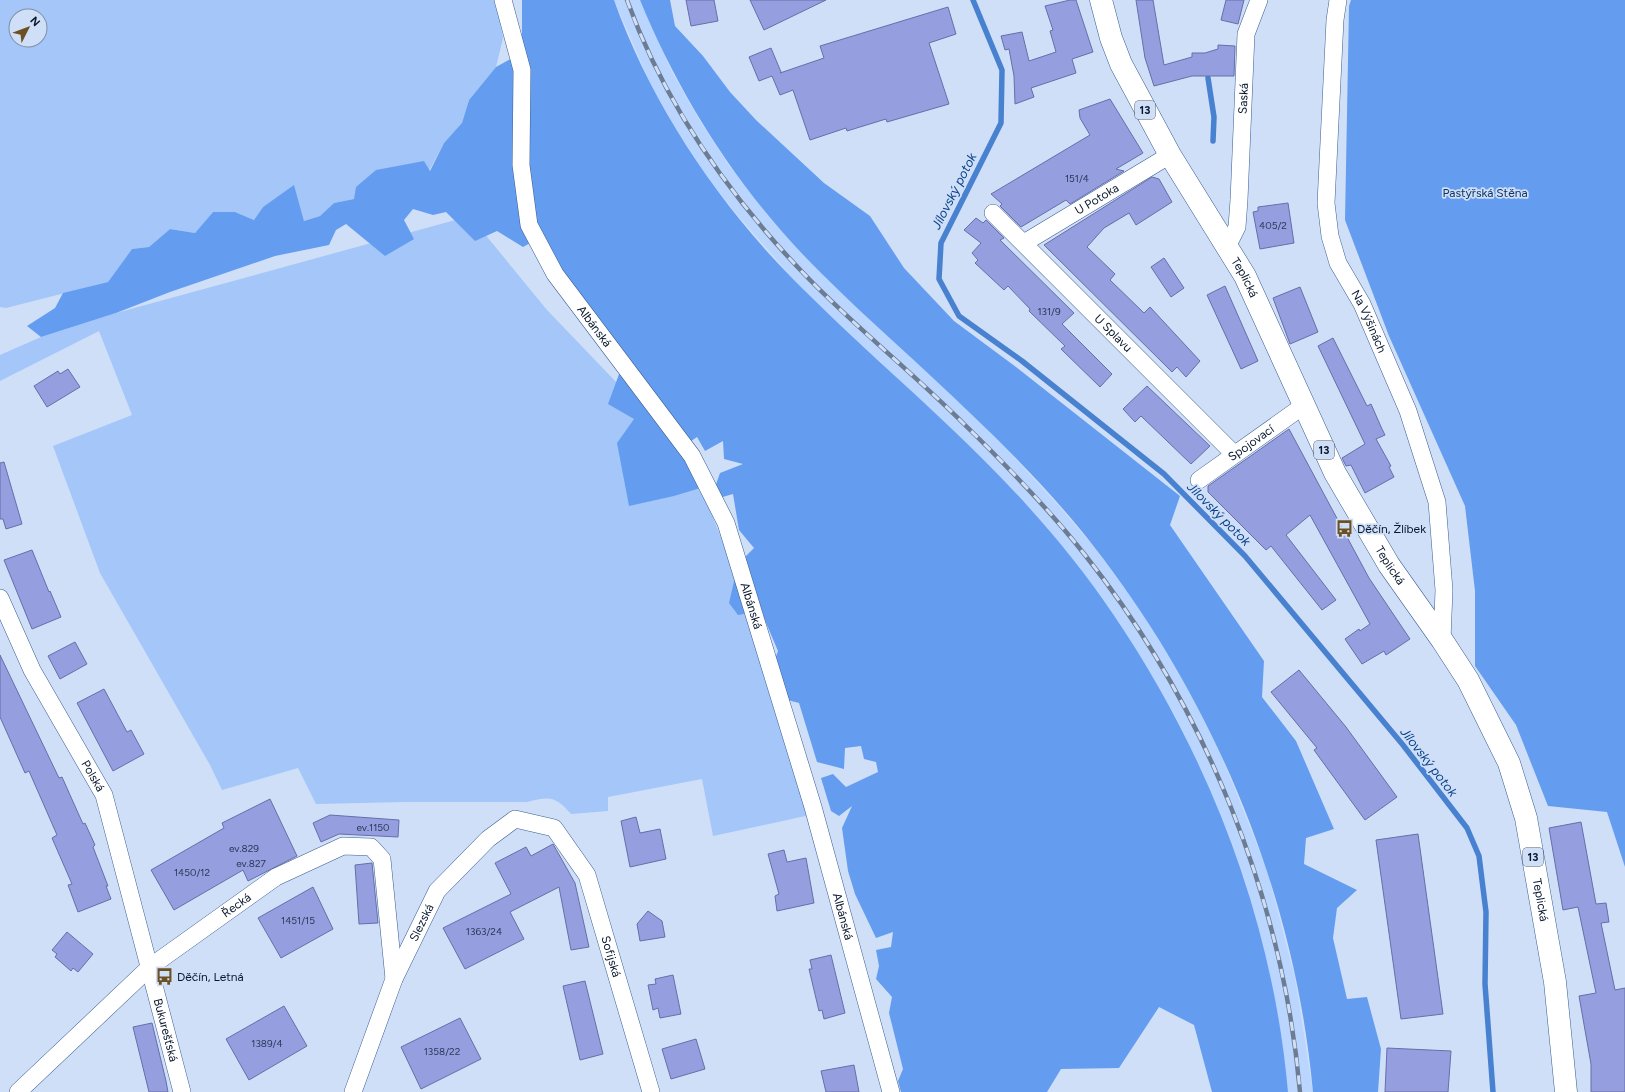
<svg xmlns="http://www.w3.org/2000/svg" width="1625" height="1092" font-family="Figtree,sans-serif">
	<rect width="100%" height="100%" fill="#cfdff8"/>
	<!-- built -->
	<path fill="#bbd6fe" d="M 614,0 L 640,0 L 672,72 L 700,121 L 728,164 L 776,224 L 819,271 L 970,412 L 1013,456 L 1058,505 L 1094,547 L 1133,599 L 1168,655 L 1197,705 L 1222,757 L 1267,870 L 1295,978 L 1313,1092 L 1288,1092 L 1271,983 L 1244,877 L 1200,767 L 1175,716 L 1147,667 L 1112,613 L 1075,562 L 1040,521 L 953,430 L 801,288 L 734,211 L 708,178 L 679,134 L 650,83 Z"/>
	<!-- green -->
	<path fill="#a4c6f9" fill-rule="evenodd" d="M 0,0 L 494,0 L 498,12 L 503,38 L 496,67 L 469,100 L 462,124 L 444,143 L 429,171 L 354,199 L 334,203 L 320,216 L 304,221 L 294,186 L 263,207 L 254,220 L 235,212 L 213,212 L 195,233 L 170,229 L 149,247 L 132,249 L 108,282 L 6,308 L 0,307 ZM 16,16 L 40,16 L 40,40 L 16,40 Z
		M 470,216 L 547,310 L 664,432 L 708,505 L 746,601 L 810,815 L 713,836 L 702,779 L 608,797 L 608,811 L 571,814 C 556,796 549,796 527,802 L 406,802 L 316,804 L 298,768 L 222,790 L 210,765 L 100,573 L 53,446 L 132,415 L 99,331 L 0,381 L 0,355 L 41,337 L 116,313 Z"/>
	<!-- forest -->
	<path fill="#649df0" d="M 522,0 L 614,0 C 652,107 723,211 804,290 C 852,338 904,383 953,430 C 1012,486 1068,547 1113,614 C 1209,755 1273,921 1288,1092 L 1212,1092 L 1194,1025 L 1159,1007 L 1119,1068 L 1061,1069 L 1047,1092 L 901,1092 L 898,1081 L 903,1069 L 889,1013 L 892,997 L 876,979 L 879,966 L 876,950 L 891,947 L 893,932 L 876,938 L 855,894 L 848,871 L 842,828 L 852,806 L 839,816 L 831,811 L 821,778 L 833,774 L 846,787 L 878,772 L 876,762 L 864,759 L 861,746 L 845,748 L 844,769 L 817,762 L 799,703 L 780,698 L 771,670 L 778,651 L 761,611 L 738,615 L 729,603 L 738,564 L 754,548 L 739,530 L 733,494 L 719,498 L 714,490 L 720,473 L 743,464 L 724,459 L 723,441 L 705,451 L 697,437 L 688,443 L 707,486 L 674,496 L 629,506 L 617,443 L 634,419 L 608,404 L 625,358 L 558,271 L 541,237 L 523,247 L 497,231 L 475,241 L 446,212 L 433,215 L 413,209 L 404,220 L 414,239 L 385,256 L 346,224 L 336,230 L 329,245 L 275,256 L 170,292 L 116,313 L 41,337 L 27,326 L 55,308 L 63,293 L 108,282 L 132,249 L 149,247 L 170,229 L 195,233 L 213,212 L 235,212 L 254,220 L 263,207 L 294,185 L 304,221 L 320,216 L 334,203 L 354,199 L 356,187 L 376,170 L 424,161 L 430,171 L 444,143 L 462,123 L 469,100 L 496,67 L 514,57 L 522,33 Z
		M 640,0 L 670,0 L 675,26 L 703,56 L 730,92 L 756,120 L 824,183 L 870,216 L 904,268 L 954,321 L 1016,367 L 1180,496 L 1170,525 L 1264,661 L 1262,697 L 1296,741 L 1334,829 L 1306,838 L 1304,864 L 1357,890 L 1337,908 L 1333,938 L 1347,999 L 1367,997 L 1381,1049 L 1378,1092 L 1313,1092 C 1295,895 1216,704 1095,548 C 1058,500 1014,455 970,413 C 921,365 869,321 821,273 C 742,195 682,102 640,0 Z
		M 1351,0 L 1625,0 L 1625,867 L 1607,812 L 1548,806 L 1516,725 L 1475,666 L 1475,591 L 1465,506 L 1389,336 L 1345,220 L 1349,6 Z"/>
	<g fill="none" stroke-linecap="round" stroke-linejoin="round">
		<!-- stream -->
		<path stroke="#4981d1" stroke-width="5.5" d="M 973,0 L 1002,70 L 1001,123 L 941,243 L 939,279 L 959,316 L 1022,361 L 1164,474 L 1245,556 L 1403,745 L 1467,828 L 1479,856 L 1486,912 L 1485,984 L 1493,1092
			M 1208,78 L 1214,117 L 1213,141"/>
	</g>
	<!-- building -->
	<path fill="#959ede" stroke="#676eaa" d="M 686,0 L 714,0 L 718,21 L 691,26 Z
		M 750,0 L 826,0 L 764,30 Z
		M 1070,0 L 1076,0 L 1093,52 L 1072,59 L 1076,73 L 1031,88 L 1034,97 L 1015,104 L 1014,76 L 1009,49 L 1005,50 L 1001,36 L 1022,32 L 1029,61 L 1056,52 L 1050,31 L 1053,30 L 1045,6 Z
		M 1136,0 L 1153,0 L 1164,65 L 1192,57 L 1192,53 L 1205,53 L 1218,49 L 1218,45 L 1235,46 L 1234,76 L 1192,76 L 1154,86 L 1145,58 Z
		M 1226,0 L 1244,0 L 1238,24 L 1221,20 Z
		M 948,7 L 956,34 L 929,43 L 949,104 L 887,122 L 886,119 L 847,131 L 846,128 L 810,140 L 793,90 L 780,95 L 772,76 L 759,81 L 749,57 L 771,48 L 781,72 L 780,73 L 824,58 L 820,46 Z
		M 1110,99 L 1143,153 L 1116,169 L 1124,171 L 1070,204 L 1066,200 L 1021,227 L 1000,206 L 1002,204 L 991,194 L 1090,135 L 1080,118 L 1079,110 Z
		M 1152,177 L 1159,179 L 1172,202 L 1136,225 L 1129,213 L 1104,228 L 1087,247 L 1115,274 L 1110,280 L 1144,313 L 1150,307 L 1200,361 L 1186,377 L 1177,367 L 1172,372 L 1044,245 Z
		M 1288,203 L 1294,243 L 1260,249 L 1253,212 L 1258,211 L 1258,207 Z
		M 976,218 L 983,223 L 986,220 L 1004,238 L 1000,240 L 1074,313 L 1062,324 L 1112,374 L 1100,387 L 1061,349 L 1065,346 L 1029,311 L 1030,309 L 1008,286 L 1004,290 L 975,263 L 978,260 L 972,253 L 981,243 L 964,230 Z
		M 1164,258 L 1184,288 L 1171,297 L 1151,267 Z
		M 1225,286 L 1258,361 L 1241,369 L 1207,295 Z
		M 1300,287 L 1318,332 L 1290,344 L 1273,298 Z
		M 1333,338 L 1367,406 L 1371,404 L 1382,429 L 1385,435 L 1376,439 L 1391,466 L 1389,467 L 1394,477 L 1365,493 L 1351,465 L 1346,466 L 1342,458 L 1365,444 L 1318,346 Z
		M 68,369 L 80,387 L 47,407 L 34,386 L 58,371 L 60,374 Z
		M 1147,386 L 1210,446 L 1191,464 L 1141,416 L 1135,422 L 1123,409 Z
		M 1289,429 L 1369,578 L 1410,639 L 1386,655 L 1384,651 L 1362,664 L 1345,639 L 1359,629 L 1360,631 L 1370,624 L 1310,515 L 1286,535 L 1336,600 L 1322,610 L 1271,546 L 1266,550 L 1208,492 L 1208,486 Z
		M 4,462 L 22,524 L 6,529 L 3,519 L 0,519 L 0,463 Z
		M 32,550 L 49,592 L 50,591 L 61,617 L 32,629 L 4,560 Z
		M 75,642 L 87,664 L 60,679 L 48,656 Z
		M 0,655 L 59,778 L 62,777 L 83,824 L 85,823 L 95,845 L 93,847 L 108,886 L 106,886 L 111,899 L 78,912 L 68,885 L 72,884 L 52,838 L 57,835 L 29,771 L 25,773 L 0,717 Z
		M 1299,670 L 1346,727 L 1397,797 L 1365,820 L 1314,750 L 1317,748 L 1271,692 Z
		M 104,689 L 127,732 L 131,730 L 144,754 L 113,771 L 77,703 Z
		M 270,799 L 297,856 L 248,881 L 243,870 L 174,910 L 151,870 L 224,828 L 222,823 Z
		M 330,815 L 399,820 L 398,837 L 339,834 L 321,842 L 313,823 Z
		M 636,817 L 640,833 L 660,829 L 666,859 L 630,867 L 621,821 Z
		M 1581,822 L 1596,904 L 1606,903 L 1609,922 L 1601,923 L 1615,990 L 1625,988 L 1625,1092 L 1591,1092 L 1591,1064 L 1579,996 L 1596,993 L 1578,907 L 1563,910 L 1549,828 Z
		M 1418,834 L 1443,1014 L 1401,1019 L 1376,840 Z
		M 553,844 L 575,883 L 589,947 L 571,950 L 559,887 L 510,912 L 524,939 L 465,969 L 443,928 L 511,894 L 495,863 L 526,847 L 531,856 Z
		M 784,850 L 787,862 L 806,858 L 814,903 L 777,911 L 775,896 L 779,894 L 768,854 Z
		M 372,863 L 378,923 L 359,924 L 355,865 Z
		M 313,887 L 333,929 L 281,958 L 258,918 Z
		M 648,911 L 662,921 L 665,937 L 640,941 L 637,924 Z
		M 67,932 L 93,954 L 78,972 L 73,968 L 71,971 L 55,957 L 57,954 L 52,950 Z
		M 831,955 L 845,1013 L 824,1019 L 822,1010 L 819,1011 L 809,969 L 812,969 L 810,960 Z
		M 673,975 L 681,1014 L 660,1018 L 658,1008 L 653,1010 L 648,985 L 656,984 L 655,979 Z
		M 585,981 L 603,1054 L 580,1060 L 563,986 Z
		M 284,1006 L 307,1046 L 249,1080 L 226,1039 Z
		M 460,1018 L 481,1059 L 421,1089 L 401,1047 Z
		M 152,1023 L 166,1081 L 168,1092 L 149,1092 L 133,1027 Z
		M 696,1039 L 705,1069 L 671,1079 L 662,1049 Z
		M 1387,1048 L 1451,1051 L 1448,1092 L 1385,1092 Z
		M 854,1065 L 859,1092 L 826,1092 L 821,1071 Z"/>
	<g fill="none" stroke-linecap="round" stroke-linejoin="round">
		<defs>
			<g id="minor">
				<path id="s1" d="M 503,0 L 522,70 L 521,165 L 529,225 L 555,274 L 692,456 L 726,523 L 813,807 L 891,1092"/>
				<path id="s2" d="M 1338,0 L 1335,20 L 1326,203 L 1330,236 L 1338,263 L 1362,304 L 1408,411 L 1437,502 L 1444,590 L 1442,640"/>
				<path id="s3" d="M 993,213 L 1234,454"/>
				<path id="s4" d="M 1024,243 L 1170,155"/>
				<path id="s5" d="M 1227,247 L 1237,227 L 1239,200 L 1246,34 L 1259,0"/>
				<path id="s6" d="M 1199,480 L 1303,406"/>
				<path id="s7" d="M 0,598 L 32,670 L 104,795 L 182,1092"/>
				<path id="s8" d="M 18,1092 L 150,967 L 276,877 L 343,846 L 371,847 L 382,859 L 394,979"/>
				<path id="s9" d="M 353,1092 L 394,979 L 437,891 L 488,839 L 515,819 L 554,828 L 587,875 L 651,1092"/>
			</g>
			<g id="primary">
				<path id="s10" d="M 1101,0 L 1111,38 L 1121,64 L 1170,155 L 1245,276 L 1335,473 L 1389,565 L 1442,640 L 1468,680 L 1509,763 L 1526,818 L 1555,982 L 1566,1092"/>
			</g>
		</defs>
		<!-- minor casing -->
		<use href="#minor" stroke="#3a5e92" stroke-width="18"/>
		<!-- primary casing -->
		<use href="#primary" stroke="#3a5e92" stroke-width="23"/>
		<!-- minor -->
		<use href="#minor" stroke="#fff" stroke-width="17"/>
		<!-- primary -->
		<use href="#primary" stroke="#fff" stroke-width="22"/>
		<defs>
			<path id="rail" d="M 627,0 C 665,105 732,200 810,280 C 859,330 914,374 964,424 C 1006,465 1048,508 1085,555 C 1205,706 1283,899 1300,1092"/>
		</defs>
		<!-- rail casing -->
		<use href="#rail" stroke="#6c7c93" stroke-width="4.5"/>
		<!-- rail -->
		<use href="#rail" stroke="#cfdff8" stroke-width="3" stroke-dasharray="9" stroke-linecap="butt"/>
	</g>
	<!-- icons -->
	<defs>
		<symbol id="bus-bare" viewBox="-9 -9 18 18"><path d="M-5-6H5V4H4V6H2V4H-2V6H-4V4H-5ZM-3.5-4V0h7V-4ZM-3.5 1.2v1.5H-2V1.2ZM2 1.2v1.5H3.5V1.2Z" fill="#6c5023" stroke="#cfdff8" stroke-width="2.5" paint-order="stroke"/></symbol>
	</defs>
	<g fill-rule="evenodd">
		<use href="#bus-bare" x="1332" y="516" width="25" height="25"/>
		<use href="#bus-bare" x="152" y="964" width="25" height="25"/>
	</g>
	<g text-anchor="middle" dominant-baseline="central" stroke-width="3.5" stroke-linejoin="round" paint-order="stroke">
		<!-- number labels -->
		<g font-size="10" fill="#2b3958">
			<text x="1077" y="178">151/4</text>
			<text x="1273" y="225">405/2</text>
			<text x="1049" y="311">131/9</text>
			<text x="373" y="827">ev.1150</text>
			<text x="244" y="848">ev.829</text>
			<text x="251" y="863">ev.827</text>
			<text x="192" y="872">1450/12</text>
			<text x="298" y="920">1451/15</text>
			<text x="484" y="931">1363/24</text>
			<text x="267" y="1043">1389/4</text>
			<text x="442" y="1051">1358/22</text>
		</g>
		<!-- shield labels -->
		<g fill="#cfdff8" stroke="#445369" stroke-width="1">
			<rect x="1135" y="101" width="20" height="18" rx="3"/>
			<rect x="1314" y="441" width="20" height="18" rx="3"/>
			<rect x="1523" y="848" width="20" height="18" rx="3"/>
		</g>
		<g font-size="11" font-weight="bold" fill="#08172c">
			<text x="1145" y="110">13</text>
			<text x="1324" y="450">13</text>
			<text x="1533" y="857">13</text>
		</g>
		<!-- street labels -->
		<g font-size="12" fill="#08172c" stroke="#cfdff8">
			<text stroke="none"><textPath href="#s5" startOffset="151">Saská</textPath></text>
			<text stroke="none"><textPath href="#s4" startOffset="85">U Potoka</textPath></text>
			<text stroke="none"><textPath href="#s10" startOffset="314">Teplická</textPath></text>
			<text stroke="none"><textPath href="#s2" startOffset="331">Na Výšinách</textPath></text>
			<text stroke="none"><textPath href="#s1" startOffset="349">Albánská</textPath></text>
			<text stroke="none"><textPath href="#s3" startOffset="170">U Splavu</textPath></text>
			<text stroke="none"><textPath href="#s6" startOffset="64">Spojovací</textPath></text>
			<text stroke="none"><textPath href="#s10" startOffset="637">Teplická</textPath></text>
			<text stroke="none"><textPath href="#s1" startOffset="673">Albánská</textPath></text>
			<text stroke="none"><textPath href="#s7" startOffset="201">Polská</textPath></text>
			<text stroke="none"><textPath href="#s10" startOffset="1009">Teplická</textPath></text>
			<text stroke="none"><textPath href="#s8" startOffset="288">Řecká</textPath></text>
			<text stroke="none"><textPath href="#s1" startOffset="997">Albánská</textPath></text>
			<text stroke="none"><textPath href="#s9" startOffset="183">Slezská</textPath></text>
			<text stroke="none"><textPath href="#s9" startOffset="507">Sofijská</textPath></text>
			<text stroke="none"><textPath href="#s7" startOffset="466">Bukurešťská</textPath></text>
		</g>
		<!-- park labels -->
		<g font-size="12" fill="#0e3366" stroke="#cfdff8">
			<text x="1485" y="193">Pastýřská Stěna</text>
		</g>
		<!-- poi labels -->
		<g font-size="12" fill="#08172c" stroke="#cfdff8" text-anchor="start">
			<text x="1357" y="529">Děčín, Žlíbek</text>
			<text x="177" y="977">Děčín, Letná</text>
		</g>
		<!-- water labels -->
		<g font-size="13" font-style="italic" fill="#09418a" stroke="#cfdff8">
			<text transform="translate(954 191) rotate(-63)">Jílovský potok</text>
			<text transform="translate(1219 514) rotate(45)">Jílovský potok</text>
			<text transform="translate(1429 762) rotate(52)">Jílovský potok</text>
		</g>
	</g>
	<!-- north arrow -->
	<g transform="translate(28 28) rotate(48)"><circle r="19" fill="#cfdff8" stroke="#7f8fa6"/>
	<path d="M0-3L7 15L0 10L-7 15Z" fill="#6c5023"/>
	<text y="-6" font-size="11" font-weight="bold" text-anchor="middle" fill="#08172c">N</text>
	</g>
</svg>
